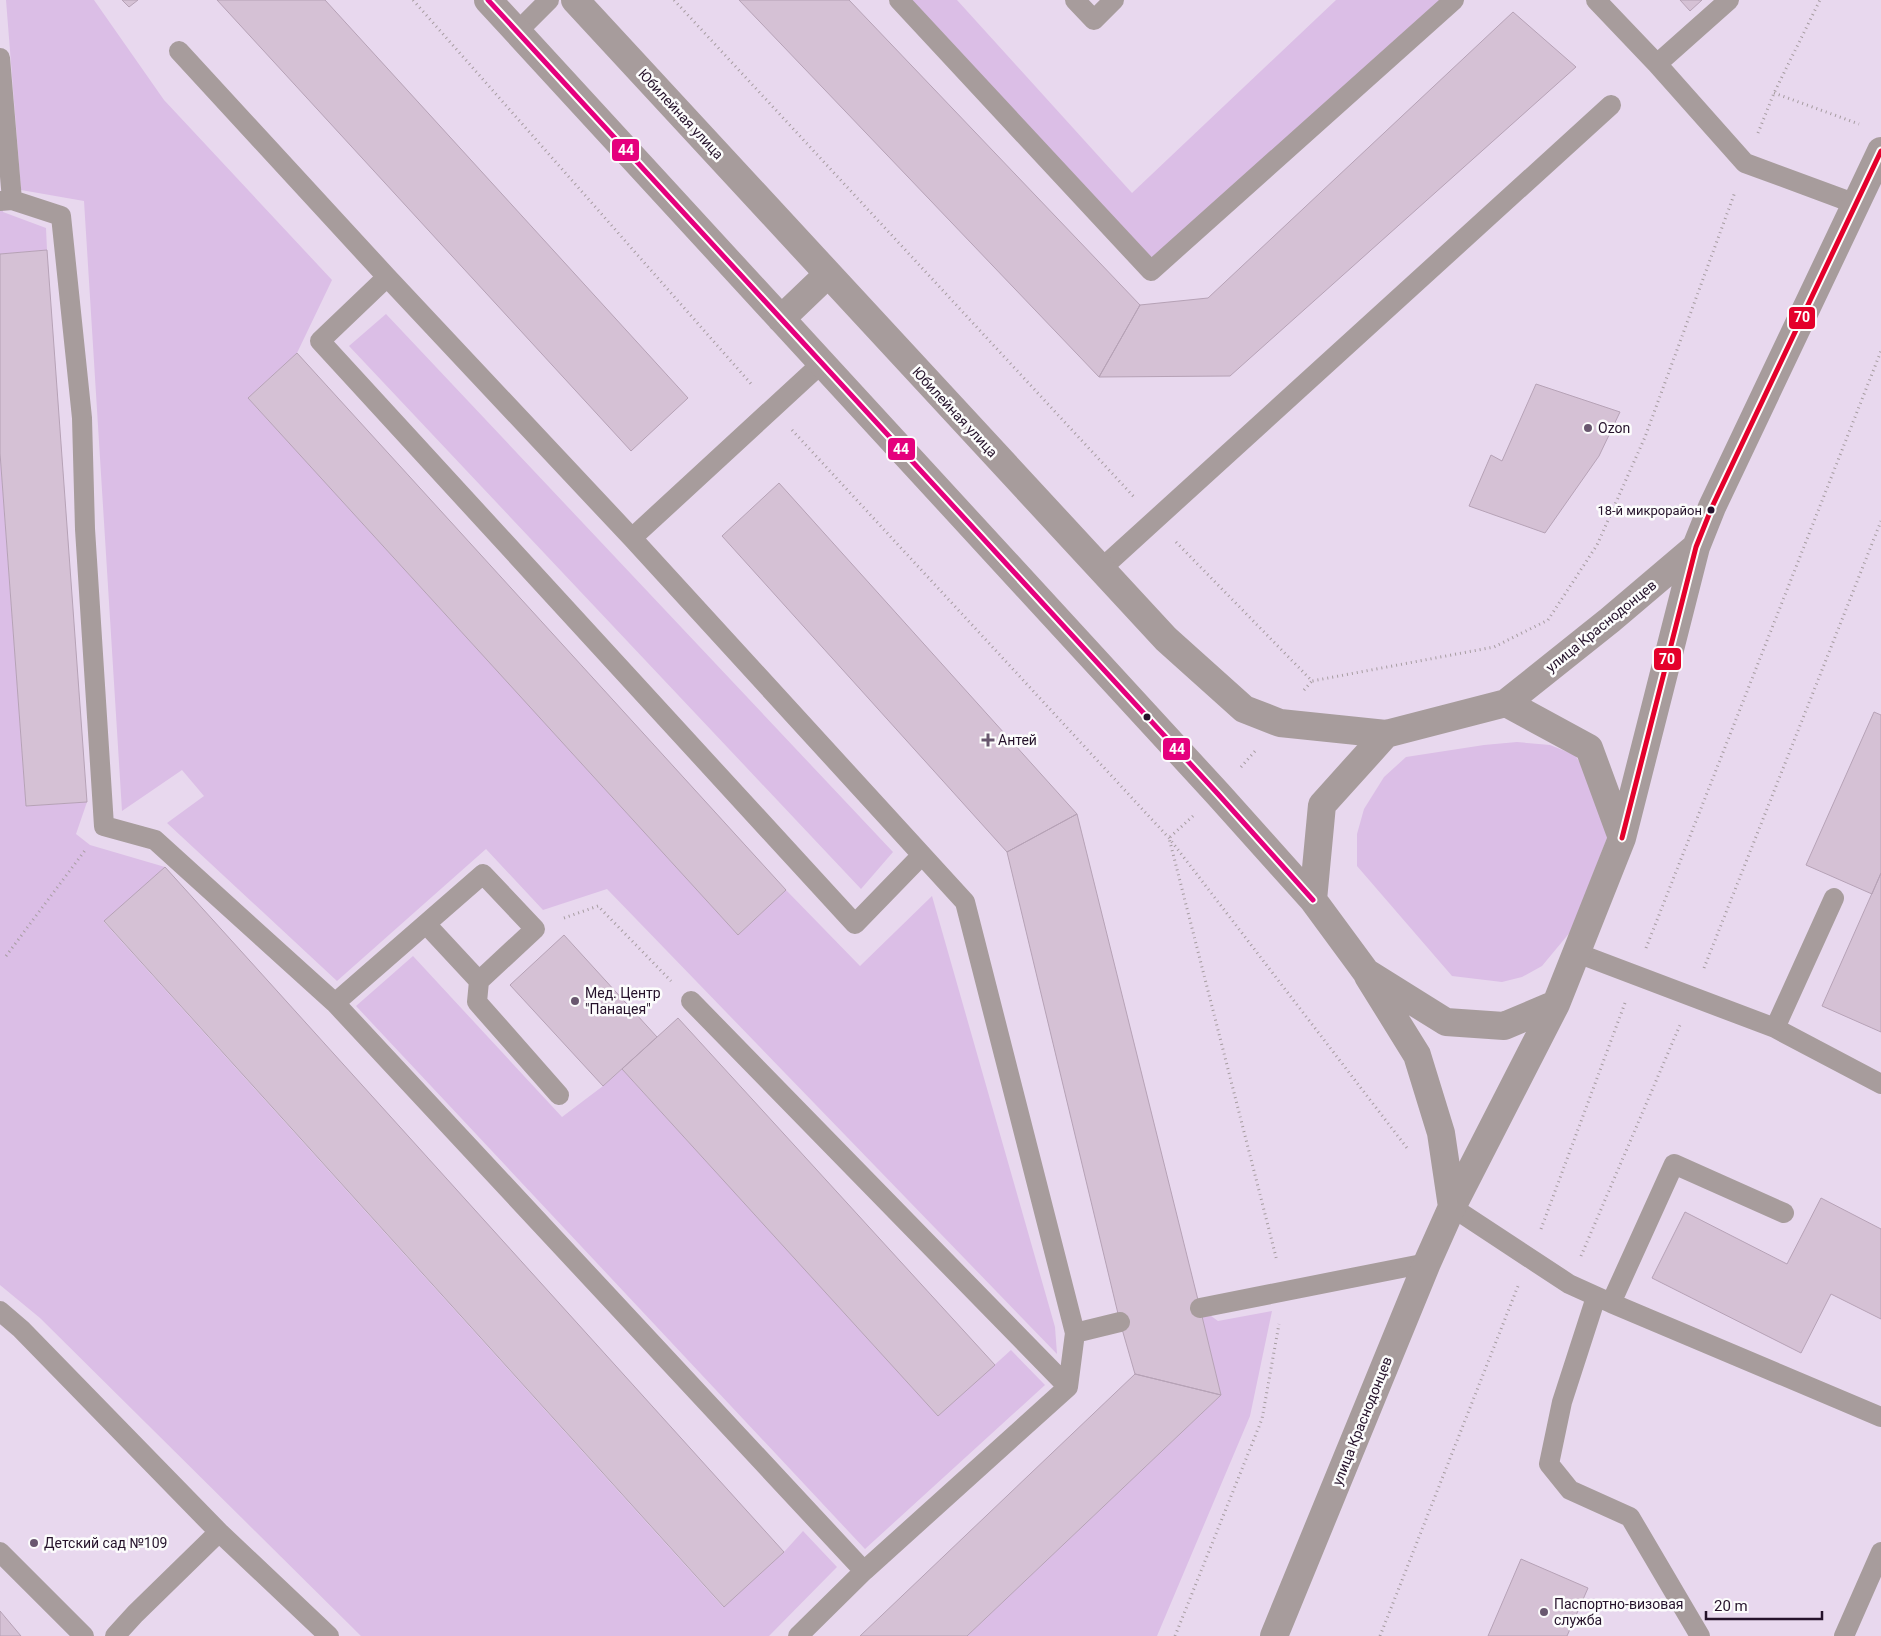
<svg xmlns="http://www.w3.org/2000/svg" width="1881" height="1636" font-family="Roboto,sans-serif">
	<rect width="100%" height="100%" fill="#e8d8ee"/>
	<!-- green -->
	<path fill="#dbbee6" d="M 6,0 L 94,0 L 164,100 L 332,280 L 297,353 L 248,398 L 738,935 L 786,890 L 860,966 L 932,896 L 1055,1327 L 1057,1354 L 607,889 L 543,910 L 486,849 L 337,981 L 167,823 L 204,796 L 182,770 L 122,811 L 84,201 L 21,190 Z
		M 899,0 L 957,0 L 1132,193 L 1336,0 L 1454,0 L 1151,271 Z
		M 0,192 L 3,212 L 46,228 L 47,250 L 0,254 Z
		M 386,314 L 893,852 L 861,889 L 349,346 Z
		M 0,453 L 26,806 L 87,802 L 76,834 L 90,845 L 165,867 L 104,922 L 723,1607 L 784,1552 L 803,1531 L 837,1567 L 769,1636 L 361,1636 L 40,1318 L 0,1285 Z
		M 1517,742 L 1550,745 L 1575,755 L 1593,783 L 1604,810 L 1607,838 L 1571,931 L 1542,966 L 1522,977 L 1502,982 L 1452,976 L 1357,866 L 1357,834 L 1364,809 L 1384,777 L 1406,757 L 1484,745 Z
		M 413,956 L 562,1117 L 603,1086 L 622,1069 L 938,1416 L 1011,1350 L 1045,1385 L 865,1549 L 356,1006 Z
		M 1200,1308 L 1218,1321 L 1272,1311 L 1250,1416 L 1157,1636 L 967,1636 L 1221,1395 Z"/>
	<!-- building -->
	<path fill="#d5c1d5" stroke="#b6a2b6" d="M 122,0 L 138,0 L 129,7 Z
		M 217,0 L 325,0 L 688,398 L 631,451 Z
		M 739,0 L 849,0 L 1140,305 L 1099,377 Z
		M 1680,0 L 1702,0 L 1690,11 Z
		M 1513,12 L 1576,67 L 1230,376 L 1099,377 L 1140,305 L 1208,298 Z
		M 47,250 L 87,802 L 26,806 L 0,453 L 0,254 Z
		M 297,353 L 786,890 L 738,935 L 248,398 Z
		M 1536,384 L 1620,412 L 1599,456 L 1545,533 L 1469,506 L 1491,455 L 1502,461 Z
		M 779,483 L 1077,814 L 1007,852 L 722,536 Z
		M 1874,712 L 1881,715 L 1881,873 L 1872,894 L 1806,865 Z
		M 1077,814 L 1200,1308 L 1221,1395 L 1135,1374 L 1120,1322 L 1007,852 Z
		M 165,867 L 784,1552 L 724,1607 L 104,921 Z
		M 1881,873 L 1881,1032 L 1822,1006 Z
		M 564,935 L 657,1037 L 603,1086 L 510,985 Z
		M 678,1018 L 995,1365 L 938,1416 L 622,1069 Z
		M 1821,1198 L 1881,1229 L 1881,1319 L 1831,1294 L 1801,1353 L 1652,1278 L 1685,1212 L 1787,1264 Z
		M 1135,1374 L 1221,1395 L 967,1636 L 860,1636 Z
		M 1521,1559 L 1588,1588 L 1567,1636 L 1488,1636 Z
		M 0,1611 L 21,1636 L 0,1636 Z"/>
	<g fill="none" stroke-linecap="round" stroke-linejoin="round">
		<!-- path -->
		<path stroke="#a69ca0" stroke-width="3" stroke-dasharray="1 4" stroke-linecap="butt" d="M 413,0 L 753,386
			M 674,0 L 1134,497
			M 1774,93 L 1859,124
			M 1758,133 L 1774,93 L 1820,0
			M 792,430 L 1169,838 L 1407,1148
			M 1176,542 L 1312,681 L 1494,647 L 1548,620 L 1597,545 L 1645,437 L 1735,192
			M 1304,690 L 1312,681
			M 1241,767 L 1256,750
			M 1193,816 L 1169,838 L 1277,1261
			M 564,918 L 598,906 L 671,981
			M 1646,948 L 1881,351
			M 6,956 L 86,849
			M 1704,968 L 1881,521
			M 1541,1229 L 1625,1003
			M 1581,1256 L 1680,1025
			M 1175,1636 L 1262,1419 L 1279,1324
			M 1380,1636 L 1518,1286"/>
		<!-- lane -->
		<path stroke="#a79c9c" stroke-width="20" d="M 899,0 L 1151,271 L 1454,0
			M 1075,0 L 1094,20 L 1114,0
			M 1596,0 L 1657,64 L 1745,163 L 1856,204
			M 517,32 L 549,0
			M 179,51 L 387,277 L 632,538 L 965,902 L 1075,1333 L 1068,1387 L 864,1571 L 798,1636
			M 0,58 L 12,200 L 0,201
			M 1657,64 L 1729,0
			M 12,200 L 61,216 L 82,418 L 85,529 L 104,826 L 155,840 L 335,1003 L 864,1571
			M 387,277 L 320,341 L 855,924 L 921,856
			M 632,538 L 822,363
			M 1101,569 L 1611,105
			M 426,924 L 479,981
			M 1577,953 L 1775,1028 L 1881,1084
			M 691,1001 L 1068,1387
			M 335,1003 L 483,874 L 535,929 L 479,981 L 477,1002 L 559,1095
			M 1775,1028 L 1834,898
			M 1452,1207 L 1569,1284 L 1611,1303 L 1881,1417
			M 1596,1297 L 1562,1402 L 1549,1464 L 1570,1490 L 1630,1517 L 1700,1636
			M 1611,1303 L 1674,1164 L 1784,1213
			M 1200,1308 L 1427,1263
			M 0,1311 L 21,1329 L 219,1532 L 329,1636
			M 1075,1333 L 1120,1322
			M 0,1552 L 84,1636
			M 115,1636 L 135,1614 L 219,1532
			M 1844,1636 L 1881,1552"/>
		<!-- secondary -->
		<path stroke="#a79c9c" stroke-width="28" d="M 488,0 L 1218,794 L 1313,900
			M 575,0 L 1166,639 L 1244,709 L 1280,723 L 1386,734
			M 781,319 L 828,274
			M 1506,703 L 1589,748 L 1622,838 L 1556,1004 L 1504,1026 L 1446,1022 L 1366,972 L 1313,900 L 1322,805 L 1386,734 Z
			M 1506,703 L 1610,620 L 1696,547
			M 1622,838 L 1696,547 L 1712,507 L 1881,151
			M 1368,976 L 1417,1055 L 1441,1133 L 1452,1207
			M 1274,1636 L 1427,1263 L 1452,1207 L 1556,1004"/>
		<defs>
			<path id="bus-1" d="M 488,0 L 1218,794 L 1313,900"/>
			<path id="bus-2" d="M 1622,838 L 1696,547 L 1712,507 L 1881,151"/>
		</defs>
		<!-- bus-1 casing -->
		<use href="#bus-1" stroke="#fcfcfc" stroke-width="9"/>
		<!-- bus-2 casing -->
		<use href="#bus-2" stroke="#fcfcfc" stroke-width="9"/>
		<!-- bus-1 -->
		<use href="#bus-1" stroke="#e5007d" stroke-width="5"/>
		<!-- bus-2 -->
		<use href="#bus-2" stroke="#e4002b" stroke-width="5"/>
	</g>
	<!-- markers -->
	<g fill="#69576f" stroke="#fcfcfc" stroke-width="2">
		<circle cx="1588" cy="428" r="5"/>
		<path d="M985.5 732.5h5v5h5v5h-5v5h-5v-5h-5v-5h5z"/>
		<circle cx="575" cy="1001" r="5"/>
		<circle cx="34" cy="1543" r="5"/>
		<circle cx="1544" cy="1612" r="5"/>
	</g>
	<g fill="#25122b" stroke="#fcfcfc" stroke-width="2">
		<circle cx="1711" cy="510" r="4.5"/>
		<circle cx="1147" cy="717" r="4.5"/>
	</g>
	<g text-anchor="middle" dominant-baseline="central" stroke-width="5" stroke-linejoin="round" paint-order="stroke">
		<!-- bus labels -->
		<g font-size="13" fill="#25122b" stroke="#fcfcfc" text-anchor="end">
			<text x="1702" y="510">18-й микрорайон</text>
		</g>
		<!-- street labels -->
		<g font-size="14" fill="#25122b" stroke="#fcfcfc">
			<text transform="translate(681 114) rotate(47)">Юбилейная улица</text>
			<text transform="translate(955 412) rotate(47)">Юбилейная улица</text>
			<text transform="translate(1601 626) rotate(-39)">улица Краснодонцев</text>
			<text transform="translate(1362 1421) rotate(-68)">улица Краснодонцев</text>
		</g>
		<!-- poi labels -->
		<g font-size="14" fill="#25122b" stroke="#fcfcfc" text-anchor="start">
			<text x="1598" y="428">Ozon</text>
			<text x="998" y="740">Антей</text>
			<text x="585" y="993">Мед. Центр<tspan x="585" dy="16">"Панацея"</tspan></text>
			<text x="44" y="1543">Детский сад №109</text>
			<text x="1554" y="1604">Паспортно-визовая<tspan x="1554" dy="16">служба</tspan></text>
		</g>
	</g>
	<g stroke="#fcfcfc" stroke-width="2">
		<rect x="611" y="138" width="29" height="24" rx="5" fill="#e5007d"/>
		<rect x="1788" y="306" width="28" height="24" rx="5" fill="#e4002b"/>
		<rect x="887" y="437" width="29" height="24" rx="5" fill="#e5007d"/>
		<rect x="1653" y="647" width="29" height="24" rx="5" fill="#e4002b"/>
		<rect x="1162" y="737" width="29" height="24" rx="5" fill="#e5007d"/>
	</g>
	<g font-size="14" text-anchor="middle" font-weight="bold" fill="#fff">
		<text x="626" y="155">44</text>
		<text x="1802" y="322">70</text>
		<text x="901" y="454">44</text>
		<text x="1667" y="664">70</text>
		<text x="1177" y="754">44</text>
	</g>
	<!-- scale -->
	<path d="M1706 1611v8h116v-8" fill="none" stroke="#25122b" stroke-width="2.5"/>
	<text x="1714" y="1611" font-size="15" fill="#25122b" stroke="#fcfcfc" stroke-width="4" paint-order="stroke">20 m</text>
</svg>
